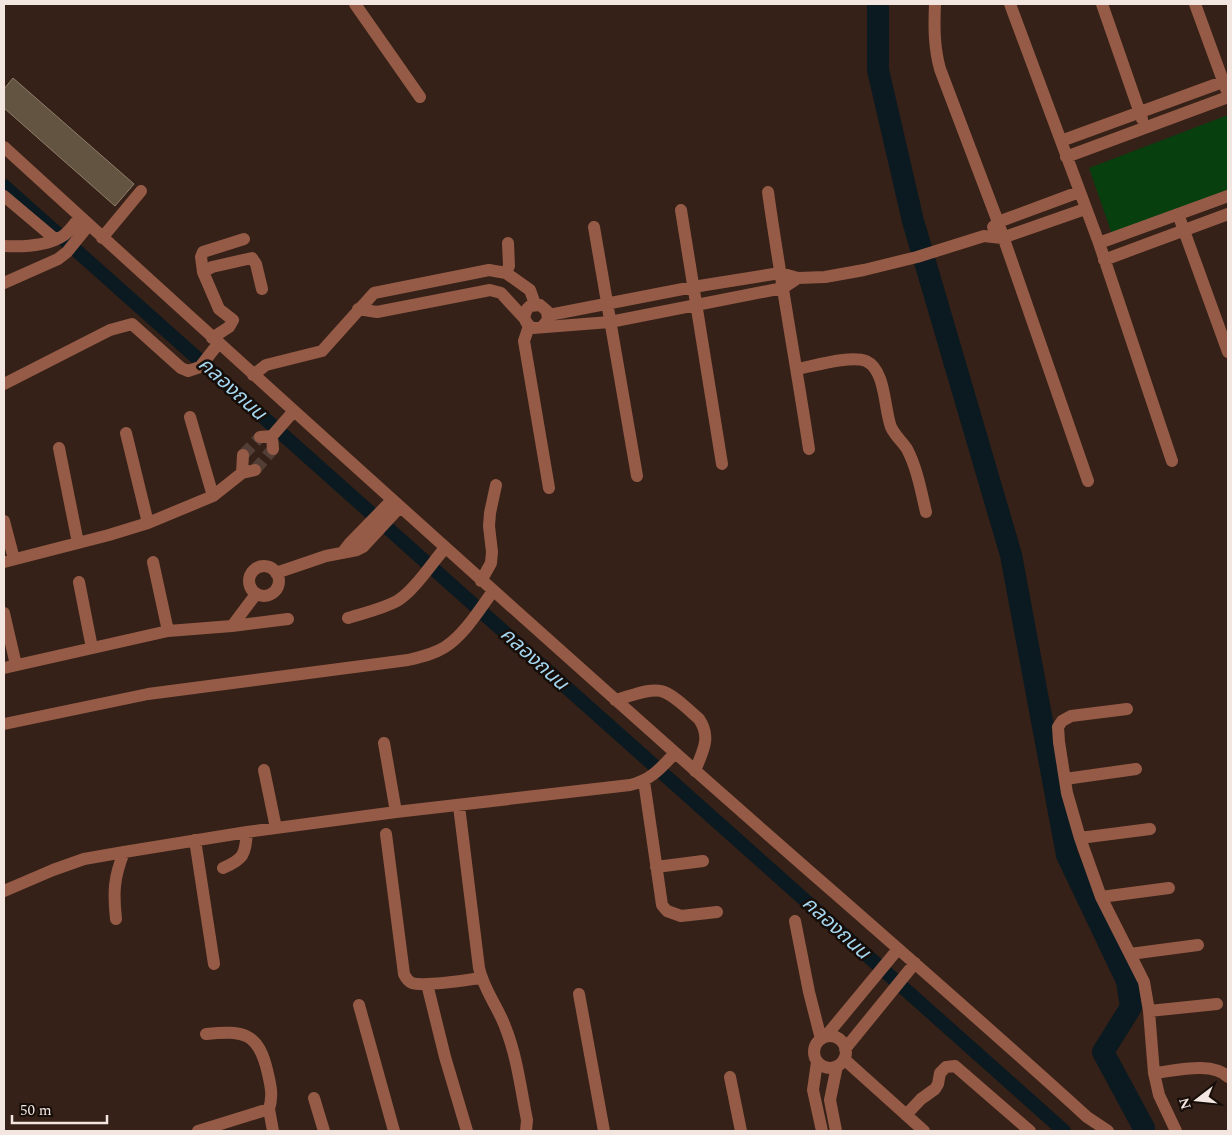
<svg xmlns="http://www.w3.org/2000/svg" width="1232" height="1135" font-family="Spectral,'Noto Sans Thai',serif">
	<rect width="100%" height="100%" fill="#352117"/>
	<!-- green -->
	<path fill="#073f0f" d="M 1228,115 L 1228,201 L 1115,243 L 1089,168 Z"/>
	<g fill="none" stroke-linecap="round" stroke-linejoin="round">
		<!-- canal -->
		<path stroke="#0b1a21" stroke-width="14" d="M 4,186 L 1064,1131"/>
		<!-- river -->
		<path stroke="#0b1a21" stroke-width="22" d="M 878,4 L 878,70 L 913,221 L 1011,555 L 1067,855 L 1127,981 L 1131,1007 L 1103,1052 L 1144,1128 L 1143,1131"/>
	</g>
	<!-- building -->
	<path fill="#635341" stroke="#8f7e6a" d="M 13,78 L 134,184 L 115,206 L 4,108 L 4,89 Z"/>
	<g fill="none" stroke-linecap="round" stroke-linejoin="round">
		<!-- minor-tunnel -->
		<path stroke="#523e35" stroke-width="12" stroke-dasharray="12 6" stroke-linecap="butt" d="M 243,455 L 260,437
			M 255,470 L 273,449"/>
		<!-- minor -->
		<path stroke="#955b47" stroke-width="12" d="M 355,4 L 420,97
			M 935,4 C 934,27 934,47 940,69 L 998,222 L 1088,481
			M 1010,4 L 1099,243 L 1172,461
			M 1102,4 L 1142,119
			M 1195,4 L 1226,89
			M 1061,141 L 1228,80
			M 4,147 C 225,349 447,550 671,749 C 809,872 950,992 1087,1117 L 1108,1131
			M 1066,157 L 1228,97
			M 768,192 C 780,278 796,363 809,449
			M 4,196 L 55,239
			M 681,210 L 722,464
			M 1178,214 L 1228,352
			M 594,227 L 637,476
			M 993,227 L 998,222 L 1079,192
			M 102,238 L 141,191
			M 1099,243 L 1228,196
			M 4,246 C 22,247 45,246 61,237 C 68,234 75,223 80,217
			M 1104,260 L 1228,214
			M 203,272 L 201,257 L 203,252 L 244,239
			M 506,273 L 509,266 L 508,243
			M 4,283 L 58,259 L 67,252 L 88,226
			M 358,309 L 377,312 L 490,290 L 501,293 L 524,318
			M 549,315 L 693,287 L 780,273 L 798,278 L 825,277 L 864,270 L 917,257 L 984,236 L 1002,238 L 1085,209
			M 529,326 L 524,341 L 549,488
			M 542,327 L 548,320 L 547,311 L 540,305 L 530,306 C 522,313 523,323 533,328 L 610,322 L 783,288 L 798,278
			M 212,338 L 229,327 L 233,320 L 219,309 L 203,272 L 212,267 L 252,258 L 256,264 L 262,289
			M 797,369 C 814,366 850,355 866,361 C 886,370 884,409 891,427 C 895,436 902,441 907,449 C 917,468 921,491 926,512
			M 253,375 L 266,365 L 322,351 L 374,293 L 489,270 L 506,273 L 530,290 L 535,304
			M 4,384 L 110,330 L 132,324 L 181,368 L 188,371 L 200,367 L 218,344
			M 190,417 L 213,496
			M 126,433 L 148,523
			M 260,437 L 272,436
			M 59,448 L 78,543
			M 273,449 L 272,436 L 293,412
			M 242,473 L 243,455
			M 4,521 L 14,559
			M 343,552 L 350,543 L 392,500
			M 4,562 L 109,535 L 148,523 L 213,496 L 242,473 L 255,470
			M 153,562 L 168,631
			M249 581a15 15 0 1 1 30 0a15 15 0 1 1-30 0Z
			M 276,573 L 326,556 L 357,550 L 363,547 L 400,507
			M 481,581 L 491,563 L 492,552 L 489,526 L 490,513 L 496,485
			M 79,582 L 92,648
			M 4,613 L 16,665
			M 348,618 C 364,613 382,609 397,601 C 413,592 432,563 445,548
			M 232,626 L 288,619
			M 4,668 L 168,631 L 232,626 L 256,594
			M 615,700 C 629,697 648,688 661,691 C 672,693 690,711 699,719 C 712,738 702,752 695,771
			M 1127,709 L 1071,716 L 1062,721 L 1058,727 L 1059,742 L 1067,793 L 1080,838 L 1101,897 L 1144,982 L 1149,1011 L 1154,1073 L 1159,1095 L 1176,1131
			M 4,724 L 148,694 L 408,660 C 421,657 434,654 445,647 C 464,635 480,609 493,591
			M 384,743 L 396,812
			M 264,770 L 276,828
			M 1065,779 L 1136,769
			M 644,781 L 662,905 L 667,911 L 681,916 L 717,912
			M 459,806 L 479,968 C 484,991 499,1008 506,1029 C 517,1057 521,1090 527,1120 L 526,1131
			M 386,834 L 404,974 C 406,978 407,981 412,983 C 425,987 466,980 481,978
			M 1080,838 L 1150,829
			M 195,840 L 214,964
			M 656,867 L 703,861
			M 223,868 C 244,859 245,855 247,832
			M 4,891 L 53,870 L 84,859 L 124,852 L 247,832 L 396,812 L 630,785 C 651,780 660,769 675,753
			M 1101,897 L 1169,888
			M 116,919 C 113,892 114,877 124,852
			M 795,921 L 809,992 L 821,1039
			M 1130,954 L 1198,945
			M 427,984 L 445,1057 L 467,1131
			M 579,994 L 604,1131
			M 359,1005 L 394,1131
			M 1149,1011 L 1217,1004
			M 206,1034 C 245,1030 259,1033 268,1074 C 271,1087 273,1096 269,1109
			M 826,1036 L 898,949
			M814 1052a16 16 0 1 1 32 0a16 16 0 1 1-32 0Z
			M 845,1049 L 915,963
			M 844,1059 L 924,1131
			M 817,1062 L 813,1090 L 822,1131
			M 1154,1073 C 1175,1071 1212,1061 1228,1077
			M 730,1077 L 741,1131
			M 314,1098 L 324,1131
			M 906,1115 L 921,1099 L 935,1089 L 938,1084 L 940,1073 L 946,1067 L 955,1066 L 1030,1131
			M 198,1131 L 269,1109 L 273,1131
			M 836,1131 L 830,1100 L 837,1066"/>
	</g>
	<g text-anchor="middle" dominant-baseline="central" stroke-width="5" stroke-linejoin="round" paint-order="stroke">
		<!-- water labels -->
		<g font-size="20" font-style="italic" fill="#a5d7f0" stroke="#160d09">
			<text transform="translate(232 389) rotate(42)">คลองถนน</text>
			<text transform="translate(534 659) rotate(42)">คลองถนน</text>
			<text transform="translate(836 928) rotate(42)">คลองถนน</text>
		</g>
	</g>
	<!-- border -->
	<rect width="1232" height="1135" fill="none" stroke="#f3e5df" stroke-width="10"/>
	<!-- north arrow -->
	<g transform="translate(1197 1100) rotate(254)" stroke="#160d09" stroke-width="4" paint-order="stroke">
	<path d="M0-4L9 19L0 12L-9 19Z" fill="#f3e5df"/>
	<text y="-8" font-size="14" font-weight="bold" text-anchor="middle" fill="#f3e5df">N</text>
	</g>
	<!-- scale -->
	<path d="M12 1115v8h95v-8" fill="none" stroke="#f3e5df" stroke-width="2.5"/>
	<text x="20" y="1115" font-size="15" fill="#f3e5df" stroke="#160d09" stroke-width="4" paint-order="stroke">50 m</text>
</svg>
